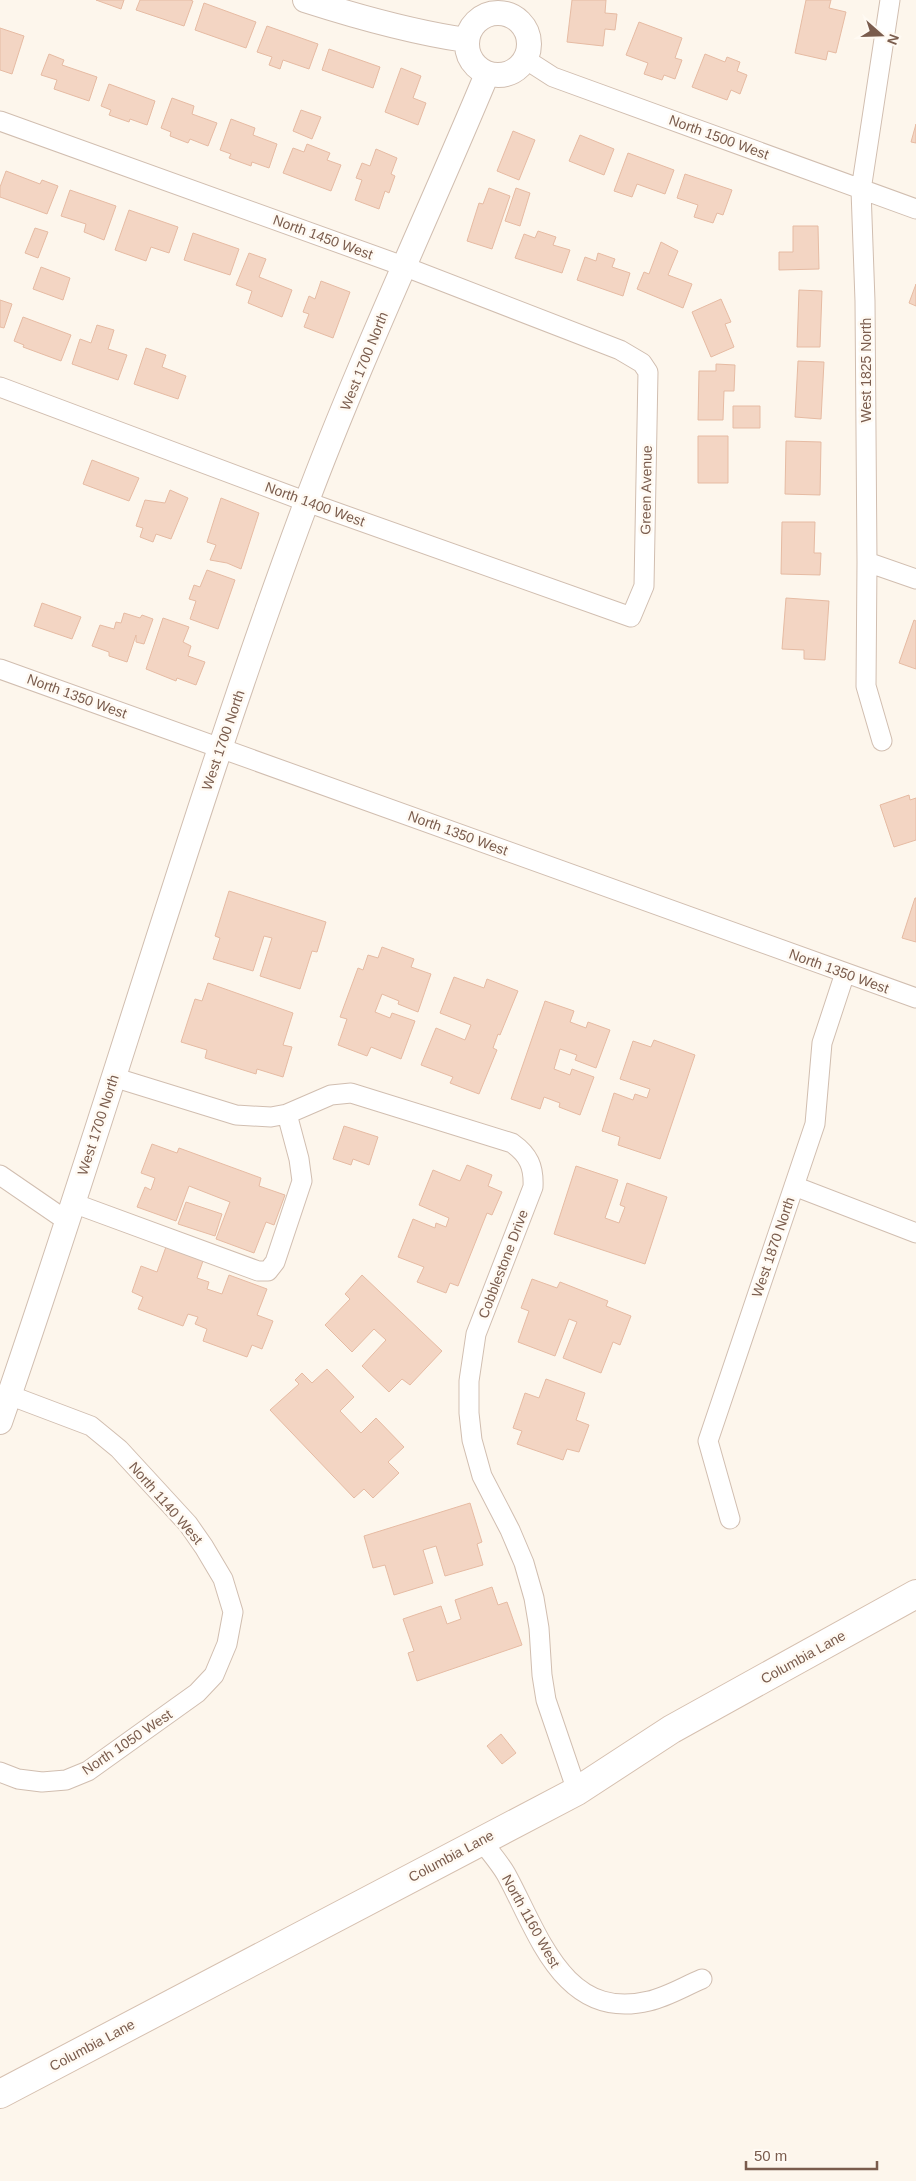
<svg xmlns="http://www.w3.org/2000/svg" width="916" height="2181" font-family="Arial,sans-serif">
	<rect width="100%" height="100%" fill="#fdf6ec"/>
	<!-- building -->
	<path fill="#f3d5c3" stroke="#e6bba3" d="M 96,0 L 124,0 L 121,9 Z
		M 140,0 L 190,0 L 193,1 L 184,26 L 136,10 Z
		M 572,0 L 606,0 L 605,13 L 617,14 L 615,30 L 605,29 L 603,46 L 567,42 Z
		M 806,0 L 831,0 L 829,8 L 846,12 L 836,53 L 828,51 L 826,60 L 795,53 Z
		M 204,3 L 256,22 L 246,48 L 195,30 Z
		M 639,22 L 682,38 L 675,58 L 682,60 L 675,79 L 664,75 L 662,80 L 644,74 L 648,63 L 626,55 Z
		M 267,26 L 318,44 L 309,69 L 283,60 L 280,69 L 269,65 L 272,57 L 257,52 Z
		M 0,28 L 24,36 L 12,74 L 0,70 Z
		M 329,49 L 380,67 L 373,88 L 322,70 Z
		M 49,54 L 64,60 L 62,65 L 97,77 L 89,101 L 54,89 L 57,80 L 41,75 Z
		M 705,54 L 725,62 L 727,57 L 740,62 L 737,71 L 747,75 L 740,94 L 731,90 L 727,100 L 692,87 Z
		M 401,68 L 421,76 L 413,98 L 426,103 L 418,125 L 385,112 Z
		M 109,84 L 155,101 L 147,125 L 130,119 L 129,122 L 109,115 L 111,110 L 101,106 Z
		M 172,98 L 194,106 L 192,114 L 217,123 L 208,146 L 190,139 L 188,143 L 170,136 L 171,132 L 161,128 Z
		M 301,110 L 321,117 L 312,139 L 293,131 Z
		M 231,119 L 255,128 L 253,135 L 277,144 L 269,168 L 252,162 L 251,166 L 229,158 L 231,154 L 220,150 Z
		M 916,124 L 916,143 L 911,142 Z
		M 513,131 L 535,140 L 519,180 L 497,171 Z
		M 580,135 L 614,149 L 604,175 L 569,161 Z
		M 307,144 L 330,153 L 327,160 L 341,165 L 331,191 L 283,173 L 293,148 L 304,152 Z
		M 376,149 L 397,158 L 391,174 L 395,176 L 389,193 L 385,191 L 379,209 L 355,200 L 362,180 L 356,178 L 362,163 L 370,166 Z
		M 628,153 L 674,170 L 665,194 L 637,184 L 632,197 L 614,191 Z
		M 6,171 L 40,184 L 42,180 L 58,186 L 47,214 L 0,197 L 0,187 Z
		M 685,174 L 732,190 L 723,215 L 717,213 L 713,223 L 694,217 L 698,205 L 677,198 Z
		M 489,188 L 510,196 L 492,249 L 467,241 L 479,203 L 483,204 Z
		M 516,188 L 530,193 L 520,226 L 505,221 Z
		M 70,190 L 116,206 L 104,240 L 84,232 L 86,224 L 61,216 Z
		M 129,210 L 178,227 L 169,253 L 151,247 L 146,261 L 115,250 Z
		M 793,226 L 818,226 L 819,269 L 779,270 L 779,252 L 793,252 Z
		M 35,228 L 48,232 L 38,258 L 25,253 Z
		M 538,231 L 556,237 L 553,245 L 570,250 L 562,273 L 515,258 L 524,234 L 535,238 Z
		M 193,233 L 239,249 L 230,275 L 184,260 Z
		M 661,242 L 678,251 L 668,275 L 692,284 L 683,308 L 637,289 L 644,272 L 649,274 Z
		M 249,253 L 266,259 L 259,277 L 292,290 L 282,317 L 248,303 L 252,291 L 236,285 Z
		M 598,253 L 615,259 L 612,267 L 630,273 L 623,296 L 577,280 L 585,257 L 596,261 Z
		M 41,267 L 70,278 L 63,300 L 33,289 Z
		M 321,281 L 350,292 L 333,338 L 304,327 L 309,314 L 303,312 L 309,296 L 315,299 Z
		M 916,284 L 916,306 L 909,303 Z
		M 799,290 L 822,291 L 820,347 L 797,347 Z
		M 721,299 L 731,322 L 725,324 L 734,347 L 711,357 L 692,312 Z
		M 0,300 L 12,304 L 4,328 L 0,327 Z
		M 23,317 L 71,335 L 61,361 L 23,347 L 24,345 L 14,341 Z
		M 97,325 L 114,330 L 108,349 L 127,355 L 118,380 L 72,364 L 80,339 L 91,343 Z
		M 146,348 L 166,355 L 162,367 L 186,376 L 178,399 L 134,384 Z
		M 798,361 L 824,362 L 821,419 L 795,417 Z
		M 716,364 L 735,365 L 734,391 L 724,391 L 723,420 L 698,420 L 699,371 L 716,371 Z
		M 733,406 L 760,406 L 760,428 L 733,428 Z
		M 698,436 L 728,436 L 728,483 L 698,483 Z
		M 786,441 L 821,442 L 820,495 L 785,494 Z
		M 92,460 L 139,478 L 129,501 L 83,484 Z
		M 170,490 L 188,498 L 171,539 L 156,534 L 153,542 L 140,537 L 143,528 L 136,526 L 145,500 L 165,503 Z
		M 221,498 L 259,513 L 241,569 L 227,563 L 210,560 L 216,545 L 207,542 Z
		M 782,522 L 815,522 L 814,553 L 821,553 L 820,575 L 781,574 Z
		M 207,570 L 235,580 L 218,629 L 190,619 L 196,601 L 189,599 L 194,585 L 200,587 Z
		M 786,598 L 829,601 L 825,660 L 804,659 L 804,650 L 782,649 Z
		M 42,603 L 81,617 L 72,639 L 34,626 Z
		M 124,613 L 140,618 L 142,615 L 153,619 L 144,644 L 136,642 L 136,635 L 127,662 L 109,656 L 109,652 L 92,646 L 100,625 L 114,629 L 116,622 L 121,623 Z
		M 163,618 L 189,627 L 183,642 L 191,646 L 188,656 L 205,662 L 196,685 L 177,678 L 176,681 L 146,669 Z
		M 914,620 L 916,621 L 916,669 L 899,663 Z
		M 909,795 L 910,800 L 916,798 L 916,840 L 894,847 L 880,805 Z
		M 229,891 L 326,922 L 317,952 L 312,951 L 300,989 L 260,976 L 272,938 L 264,936 L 253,971 L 213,959 L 220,938 L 215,936 Z
		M 915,898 L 916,898 L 916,942 L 902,938 Z
		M 382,947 L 414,959 L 411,967 L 431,974 L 418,1012 L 398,1004 L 399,1001 L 382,994 L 375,1012 L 390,1018 L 392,1013 L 415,1021 L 401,1059 L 371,1047 L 367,1056 L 338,1045 L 347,1019 L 340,1017 L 358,968 L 363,970 L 368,955 L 378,958 Z
		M 454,977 L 484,988 L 487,979 L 518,991 L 500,1035 L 498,1034 L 493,1048 L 497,1050 L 479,1094 L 450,1083 L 453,1077 L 421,1065 L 436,1028 L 465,1040 L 471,1025 L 440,1013 Z
		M 208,983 L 293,1013 L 283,1045 L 292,1047 L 283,1077 L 257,1069 L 256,1074 L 205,1058 L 207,1050 L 181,1042 L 195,999 L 202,1001 Z
		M 545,1001 L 574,1011 L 570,1022 L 586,1028 L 588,1022 L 610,1030 L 596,1068 L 575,1060 L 577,1055 L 560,1049 L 554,1069 L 570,1075 L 572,1069 L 594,1077 L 580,1115 L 559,1107 L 560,1103 L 544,1097 L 540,1109 L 511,1099 Z
		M 654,1040 L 695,1055 L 660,1159 L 618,1145 L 620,1137 L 602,1131 L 614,1093 L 633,1100 L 635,1094 L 647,1098 L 650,1089 L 620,1079 L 633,1041 L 651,1047 Z
		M 344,1126 L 378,1137 L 369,1165 L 353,1159 L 351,1165 L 333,1159 Z
		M 152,1144 L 177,1153 L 179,1148 L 261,1178 L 259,1186 L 285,1195 L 274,1225 L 266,1222 L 254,1253 L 216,1239 L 230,1202 L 189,1186 L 176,1221 L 137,1207 L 145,1187 L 151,1190 L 155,1178 L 141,1173 Z
		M 467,1165 L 492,1175 L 488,1186 L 502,1192 L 492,1215 L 487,1213 L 458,1286 L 450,1283 L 446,1293 L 417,1282 L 424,1267 L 398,1257 L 413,1219 L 435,1228 L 436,1223 L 446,1227 L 449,1218 L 419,1205 L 433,1170 L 460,1181 Z
		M 576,1166 L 618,1180 L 605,1218 L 619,1223 L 625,1207 L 620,1205 L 627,1183 L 667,1197 L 645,1264 L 554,1234 Z
		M 186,1202 L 222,1214 L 215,1236 L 178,1224 Z
		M 167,1244 L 204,1258 L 197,1278 L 209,1282 L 207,1289 L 222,1294 L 229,1275 L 267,1289 L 257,1315 L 273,1321 L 262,1349 L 252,1345 L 247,1357 L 203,1341 L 207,1329 L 195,1324 L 198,1317 L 188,1314 L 183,1326 L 138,1309 L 143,1297 L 132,1292 L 141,1266 L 157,1272 Z
		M 362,1275 L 442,1351 L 410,1385 L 402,1379 L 389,1392 L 362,1366 L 386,1340 L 374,1329 L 352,1352 L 325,1325 L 350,1299 L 345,1294 Z
		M 532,1279 L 557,1288 L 560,1282 L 608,1301 L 606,1306 L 631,1316 L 620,1345 L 613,1342 L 601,1373 L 563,1358 L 577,1322 L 569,1319 L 555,1356 L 518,1342 L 529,1311 L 521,1308 Z
		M 327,1369 L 354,1397 L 340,1411 L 361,1433 L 376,1418 L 404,1447 L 388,1462 L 399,1473 L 373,1498 L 364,1489 L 354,1498 L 270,1410 L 299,1384 L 295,1380 L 302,1373 L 312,1383 Z
		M 546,1379 L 585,1393 L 576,1420 L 589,1425 L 579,1452 L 567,1449 L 563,1460 L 517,1444 L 522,1431 L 513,1428 L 525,1393 L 539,1398 Z
		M 470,1503 L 482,1542 L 477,1544 L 483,1565 L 445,1576 L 436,1546 L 423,1550 L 433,1583 L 394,1595 L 385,1565 L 373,1568 L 364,1536 Z
		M 492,1587 L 498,1605 L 507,1602 L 522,1645 L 417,1681 L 408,1653 L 414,1651 L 403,1619 L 441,1606 L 447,1624 L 461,1619 L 455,1600 Z
		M 501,1734 L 516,1753 L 502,1764 L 487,1746 Z"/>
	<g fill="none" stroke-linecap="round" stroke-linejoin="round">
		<defs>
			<path id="minor" d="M 525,59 L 553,77 L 916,209
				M 0,121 L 403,266 L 620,350 L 642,363 L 648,372 L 644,586 L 631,617 L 307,502 L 0,387
				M 867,562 L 916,579
				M 0,669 L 916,998
				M 882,741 L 866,686 L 867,562 L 865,301 L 861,190 L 890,0
				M 113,1077 L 236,1115 L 271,1117 L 287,1114 L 331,1095 L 351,1093 L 512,1143 C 529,1155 534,1167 533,1187 L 476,1334 L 469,1381 L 469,1413 L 472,1440 L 482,1476 L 510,1530 L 524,1563 L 534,1598 L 539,1628 L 542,1675 L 546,1700 L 577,1791
				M 0,1175 L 67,1221
				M 794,1186 L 916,1233
				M 73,1203 L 258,1271 L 268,1271 L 275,1262 L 302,1181 L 299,1159 L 287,1114
				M 730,1519 L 708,1441 L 815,1124 L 822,1043 L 845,973
				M 0,1772 L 18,1779 L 42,1782 L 66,1780 L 88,1771 L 197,1693 L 214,1675 L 227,1644 L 233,1612 L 223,1579 L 204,1547 L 188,1524 L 119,1449 L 91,1426 L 9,1395
				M 481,1840 C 489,1851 499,1862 506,1874 C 538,1932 563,2022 649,2001 C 667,1997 685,1986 702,1979"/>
			<path id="tertiary" d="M 305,0 C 358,17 411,32 466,40
				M467 44a31 31 0 1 1 62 0a31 31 0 1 1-62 0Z
				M 0,1422 C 106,1118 193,807 305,506 C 360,359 427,218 487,74"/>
			<path id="secondary" d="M 0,2094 L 577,1791 L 672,1729 L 916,1594"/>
		</defs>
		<!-- minor casing -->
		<use href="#minor" stroke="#d1beb0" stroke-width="21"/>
		<!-- tertiary casing -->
		<use href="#tertiary" stroke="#d1beb0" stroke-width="26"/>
		<!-- secondary casing -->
		<use href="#secondary" stroke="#d6c0b0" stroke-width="30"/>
		<!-- minor -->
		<use href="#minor" stroke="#fff" stroke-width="19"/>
		<!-- tertiary -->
		<use href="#tertiary" stroke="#fff" stroke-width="24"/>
		<!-- secondary -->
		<use href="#secondary" stroke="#fff" stroke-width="28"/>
	</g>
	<g text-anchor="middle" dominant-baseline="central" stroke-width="5" stroke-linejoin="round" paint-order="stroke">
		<!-- street labels -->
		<g font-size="14" fill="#7a5c4d" stroke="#fffaf3">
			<text transform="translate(719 137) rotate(20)">North 1500 West</text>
			<text transform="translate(323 237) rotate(20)">North 1450 West</text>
			<text transform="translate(364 361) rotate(-68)">West 1700 North</text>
			<text transform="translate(866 370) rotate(-90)">West 1825 North</text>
			<text transform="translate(646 490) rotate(-89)">Green Avenue</text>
			<text transform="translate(315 504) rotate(20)">North 1400 West</text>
			<text transform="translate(77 696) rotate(20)">North 1350 West</text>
			<text transform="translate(223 740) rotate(-71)">West 1700 North</text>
			<text transform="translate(458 833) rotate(20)">North 1350 West</text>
			<text transform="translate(839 971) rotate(20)">North 1350 West</text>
			<text transform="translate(98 1125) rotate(-72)">West 1700 North</text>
			<text transform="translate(773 1247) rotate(-71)">West 1870 North</text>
			<text transform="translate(503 1264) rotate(-69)">Cobblestone Drive</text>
			<text transform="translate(166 1503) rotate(49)">North 1140 West</text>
			<text transform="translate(803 1657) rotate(-29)">Columbia Lane</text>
			<text transform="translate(127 1742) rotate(-34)">North 1050 West</text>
			<text transform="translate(451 1856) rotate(-28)">Columbia Lane</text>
			<text transform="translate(531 1921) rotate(61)">North 1160 West</text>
			<text transform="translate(92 2045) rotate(-28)">Columbia Lane</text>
		</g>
	</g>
	<!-- north arrow -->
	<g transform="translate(881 35) rotate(110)" stroke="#fffaf3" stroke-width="4" paint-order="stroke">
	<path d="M0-4L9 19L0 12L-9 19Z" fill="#7a5c4d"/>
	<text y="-8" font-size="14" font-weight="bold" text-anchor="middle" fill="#7a5c4d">N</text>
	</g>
	<!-- scale -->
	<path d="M746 2161v8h131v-8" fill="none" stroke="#7a5c4d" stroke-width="2.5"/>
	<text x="754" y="2161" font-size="15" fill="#7a5c4d" stroke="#fffaf3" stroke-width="4" paint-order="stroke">50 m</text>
</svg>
